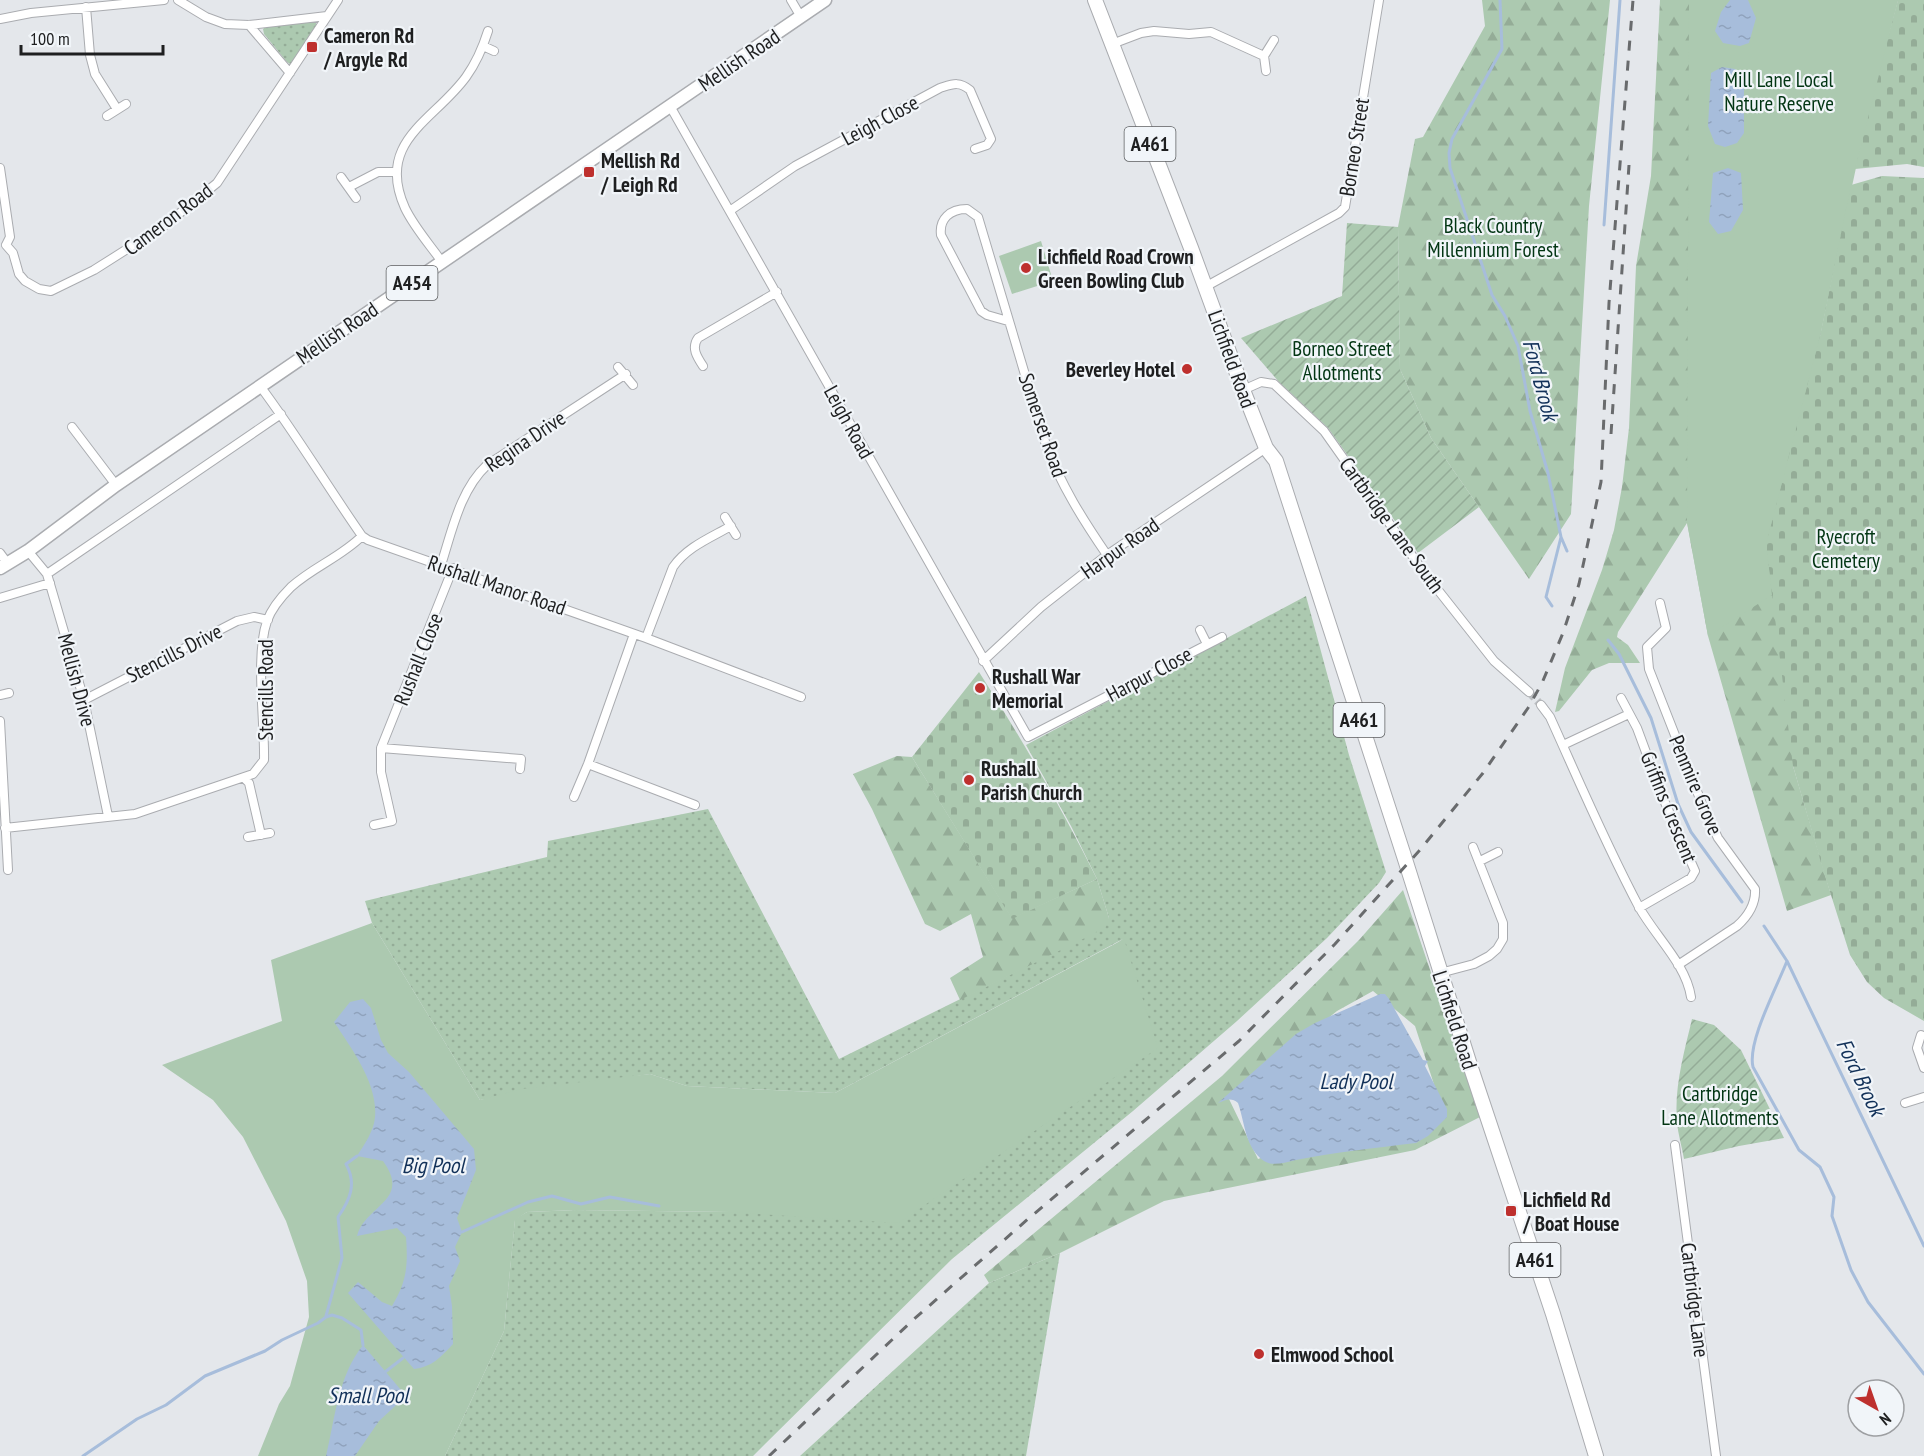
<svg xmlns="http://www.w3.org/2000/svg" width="1924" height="1456" font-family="'PT Sans Narrow',sans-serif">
	<defs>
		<pattern id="grass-dots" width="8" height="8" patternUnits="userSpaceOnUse" patternTransform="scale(1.5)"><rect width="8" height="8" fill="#acc9b0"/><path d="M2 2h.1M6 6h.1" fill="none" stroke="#94ac97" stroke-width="1.8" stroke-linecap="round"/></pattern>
		<pattern id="forest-firs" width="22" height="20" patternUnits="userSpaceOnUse" patternTransform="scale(1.5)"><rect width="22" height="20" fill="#acc9b0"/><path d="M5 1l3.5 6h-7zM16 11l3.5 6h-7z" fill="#94ac97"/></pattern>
		<pattern id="cemetery-stones" width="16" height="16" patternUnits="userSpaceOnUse" patternTransform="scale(1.5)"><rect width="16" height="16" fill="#acc9b0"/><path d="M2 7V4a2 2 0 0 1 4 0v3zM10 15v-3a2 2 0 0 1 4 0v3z" fill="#94ac97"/></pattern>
		<pattern id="garden-furrows" width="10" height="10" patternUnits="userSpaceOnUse" patternTransform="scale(1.5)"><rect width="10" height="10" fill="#acc9b0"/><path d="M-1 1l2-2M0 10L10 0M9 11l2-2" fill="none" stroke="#94ac97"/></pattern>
		<pattern id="water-ripples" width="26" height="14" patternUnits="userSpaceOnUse" patternTransform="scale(1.5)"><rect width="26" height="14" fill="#a7bddb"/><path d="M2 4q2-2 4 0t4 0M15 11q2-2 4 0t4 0" fill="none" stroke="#8fa2bc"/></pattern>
	</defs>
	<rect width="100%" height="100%" fill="#e4e7eb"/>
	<!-- grass -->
	<path fill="url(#grass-dots)" d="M 312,21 L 316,23 L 316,27 L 294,62 L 290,64 L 287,62 L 264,34 L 263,29 L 268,25 Z
		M 1306,596 L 1349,755 L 1386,872 L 1379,883 L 1327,938 L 1237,1021 L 1133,1111 L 952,1259 L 753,1456 L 445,1456 L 504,1331 L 515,1219 L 527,1212 L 576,1210 L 729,1212 L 1123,939 L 835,1093 L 687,1086 L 650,1074 L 480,1100 L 372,923 L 365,901 L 547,857 L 548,841 L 708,809 L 839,1059 L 1019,970 L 1109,918 L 1097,879 L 1071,826 L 1026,745 Z
		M 1060,1253 L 1026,1456 L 800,1456 L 989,1283 Z"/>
	<!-- forest -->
	<path fill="url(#forest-firs)" fill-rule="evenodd" d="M 1482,0 L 1610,0 L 1589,206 L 1571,514 L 1529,579 L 1431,438 L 1400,369 L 1398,227 L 1415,139 L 1423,137 L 1485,26 Z
		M 1660,0 L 1898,0 L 1869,107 L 1820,336 L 1793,766 L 1831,895 L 1787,911 L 1708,636 L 1687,523 L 1618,632 L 1617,637 L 1628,645 L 1640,663 L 1609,663 L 1592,670 L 1559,711 L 1555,712 L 1565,668 L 1602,570 L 1614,530 L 1622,487 L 1629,428 L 1636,266 L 1651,176 Z
		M 897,756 L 912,757 L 1012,918 L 1097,879 L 1109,918 L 1105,928 L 960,1000 L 950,978 L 983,957 L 971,914 L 940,931 L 925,924 L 872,809 L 853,774 Z
		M 1403,890 L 1480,1117 L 1415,1150 L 1164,1201 L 1060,1253 L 989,1283 L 984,1275 L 1222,1076 L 1359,940 ZM 1373,991 L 1415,1026 L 1442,1109 L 1339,1128 L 1258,1159 L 1229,1099 L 1337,1011 Z"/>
	<!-- cemetery -->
	<path fill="url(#cemetery-stones)" d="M 1898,0 L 1924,0 L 1924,167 L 1907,164 L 1855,169 L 1870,103 Z
		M 1882,176 L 1924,178 L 1924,1021 L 1884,998 L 1867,982 L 1850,955 L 1824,873 L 1793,766 L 1766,544 L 1820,336 L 1851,185 Z
		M 979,672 C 1022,739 1061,807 1097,879 L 1012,919 L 912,757 Z"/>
	<!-- park -->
	<path fill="#acc9b0" d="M 1689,0 L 1898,0 L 1851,185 L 1820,336 L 1766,544 L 1772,595 L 1708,636 L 1687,522 Z
		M 1041,241 L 1053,281 L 1012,294 L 999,256 Z
		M 372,923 L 480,1100 L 521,1089 L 650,1074 L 687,1086 L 835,1093 L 1124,939 L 1158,1048 L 898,1223 L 729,1212 L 576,1210 L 527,1212 L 515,1220 L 504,1331 L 445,1456 L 258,1456 L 279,1404 L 290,1386 L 309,1317 L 307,1281 L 286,1221 L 243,1137 L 213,1100 L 162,1065 L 282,1021 L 271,960 Z"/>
	<!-- garden -->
	<path fill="url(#garden-furrows)" d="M 1347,223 L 1398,227 L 1400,369 L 1431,438 L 1479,507 L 1418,553 L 1328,428 L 1279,382 L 1241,338 L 1342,296 Z
		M 1692,1019 L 1714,1025 L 1741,1050 L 1784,1138 L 1739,1146 L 1684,1159 C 1682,1147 1678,1134 1677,1122 C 1674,1087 1684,1053 1692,1019 Z"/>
	<!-- water -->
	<path fill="url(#water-ripples)" d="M 1730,0 L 1748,0 L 1756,18 L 1749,43 L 1740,46 L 1723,43 L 1715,31 L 1721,12 Z
		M 1722,67 L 1735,69 L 1744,79 L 1744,133 L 1737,143 L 1725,147 L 1715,144 L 1708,126 L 1711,73 Z
		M 1728,168 L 1741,173 L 1743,210 L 1731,231 L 1718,234 L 1709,222 L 1713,173 Z
		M 1380,994 L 1385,994 L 1389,999 L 1423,1060 L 1428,1061 L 1425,1066 L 1447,1109 L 1447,1117 L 1428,1136 L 1416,1143 C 1375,1148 1335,1152 1296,1160 C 1286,1162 1273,1167 1264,1161 C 1245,1148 1245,1123 1238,1103 C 1231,1097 1226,1100 1218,1103 L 1296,1034 L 1315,1023 Z
		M 363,999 L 371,1008 L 381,1040 L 388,1053 L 409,1072 L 474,1149 L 476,1170 L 457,1218 L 462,1232 L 455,1247 L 460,1261 L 449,1286 L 452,1306 L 453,1344 C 441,1357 432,1367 414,1369 L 348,1293 L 358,1282 L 382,1302 L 392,1306 C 407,1281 408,1266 406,1237 L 397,1228 L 357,1236 C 365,1205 412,1201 383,1161 L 357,1156 C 364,1145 374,1131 375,1117 C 378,1084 352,1049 334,1022 L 350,1002 Z
		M 363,1345 L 406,1396 L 379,1421 L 355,1456 L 326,1456 C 335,1419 338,1376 363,1345 Z"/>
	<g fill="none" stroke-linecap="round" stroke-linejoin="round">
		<!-- stream -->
		<path stroke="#a7bddb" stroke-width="3" d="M 1500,0 L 1502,49 L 1452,139 L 1449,153 L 1450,168 L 1492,295 L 1505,316 L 1518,346 L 1530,411 L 1548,473 L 1561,537 L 1567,551
			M 1604,225 L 1620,0
			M 1552,606 L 1546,597 L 1561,537
			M 1608,640 L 1619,654 L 1651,718 L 1678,804 L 1691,832 L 1742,902
			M 1764,926 L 1787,961 L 1924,1246
			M 1787,961 C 1777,987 1747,1042 1753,1067 L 1799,1150 L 1820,1167 L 1834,1197 L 1832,1216 L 1851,1270 L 1868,1302 L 1924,1374
			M 462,1232 L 528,1202 L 552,1196 L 581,1204 L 610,1197 L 659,1206
			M 326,1316 L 342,1258 L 338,1217 C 350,1200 357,1184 346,1164 L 357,1156
			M 385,1372 L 403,1358
			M 83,1456 L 137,1419 L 166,1405 L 205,1376 L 265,1351 L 282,1340 L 318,1323 L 326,1317 L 332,1315 L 342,1318 L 361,1330 L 363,1345"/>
		<!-- minor-tunnel -->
		<path stroke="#bcbfc2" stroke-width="8" stroke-dasharray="8 4" stroke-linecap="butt" d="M 1529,692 L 1541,705"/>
		<defs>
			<path id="minor" d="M 178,0 L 206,17 L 225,24 L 249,25 L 327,16
				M 791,0 L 801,17
				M 86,7 L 90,55 L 95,74 L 117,109
				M 0,19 L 31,13 L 164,0
				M 249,25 L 290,73
				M 1112,44 L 1141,33 L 1154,31 L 1189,34 L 1211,32 L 1264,56
				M 483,46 L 494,51
				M 1266,71 L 1264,56 L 1274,40
				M 670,106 L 1028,737 L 1222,637
				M 107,116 L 126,104
				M 0,168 L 10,237 L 6,245
				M 341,177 L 356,198
				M 349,187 L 378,172 L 397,172
				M 731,210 L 795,166 L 940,88 C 953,84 959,81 970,90 L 991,139 L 987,145 L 975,149
				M 6,245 L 13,253 L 19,274 L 25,281 L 39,289 L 51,291 L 94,270 L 165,225 L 217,183 L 338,0
				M 442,262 C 430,245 414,227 405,208 C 375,141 434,121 466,77 C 476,63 483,47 488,31
				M 1205,287 L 1339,213 L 1345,207 L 1379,0
				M 1008,321 L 987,315 L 981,311 L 941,235 C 939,219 950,209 967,209 L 978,217 L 1046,445 C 1061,485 1083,520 1107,555
				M 703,366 C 697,357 691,348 698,338 L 777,292
				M 618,367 L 633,385
				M 260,386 C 296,434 327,486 362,536 L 368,540 L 646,638 L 801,697
				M 1243,390 L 1261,382 L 1274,384 L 1324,431 L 1423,571 L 1494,661 L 1529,692
				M 72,427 L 116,485
				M 725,517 L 736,535
				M 28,551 L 47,574 L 84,700 L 108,816
				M 0,553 L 8,564
				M 441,565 C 452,531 460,490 487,465 L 626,374
				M 47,574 L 281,414
				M 0,598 L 50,583
				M 1660,603 L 1666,628 L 1647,647 L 1649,669 L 1704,809 L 1718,838 L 1755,889 C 1756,904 1748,916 1737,926 L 1678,965
				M 1200,630 L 1207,644
				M 646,638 L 673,567 C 687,547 710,538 731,526
				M 983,661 L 1041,607 L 1107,555 L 1266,448
				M 0,695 L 9,693
				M 1621,698 L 1637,728 L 1663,798 L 1695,871 L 1691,878 L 1639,908
				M 84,700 L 237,621 L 254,617 L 268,620
				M 1541,705 L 1550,717 C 1579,781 1606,845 1639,907 C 1655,936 1686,964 1691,997
				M 0,721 L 8,870
				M 1563,745 L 1629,714
				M 381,748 L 521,759 L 520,769
				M 588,764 L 695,805
				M 244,778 L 249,783 L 261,835
				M 574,797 L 588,764 L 634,634
				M 374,825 L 392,821 L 381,772 L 381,748 L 453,568
				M 5,828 L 135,814 L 253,774 L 264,760 C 265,722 255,656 267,621 C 271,610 282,596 291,587 C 313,567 341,557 362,536
				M 248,837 L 270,833
				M 1480,861 L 1498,852
				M 1440,973 L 1474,964 L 1489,956 L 1497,949 L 1503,939 L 1503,923 L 1473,847
				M 1921,1035 L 1917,1048 L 1924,1068
				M 1905,1103 L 1924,1097
				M 1675,1145 L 1716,1456"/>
			<path id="primary" d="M 0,568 L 28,551 L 116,485 L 825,0"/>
			<path id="trunk" d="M 1095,0 L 1191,248 L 1243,390 L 1266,448 L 1276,461 L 1404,856 L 1470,1065 L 1553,1314 L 1596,1456"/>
		</defs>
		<!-- minor casing -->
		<use href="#minor" stroke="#aaacb0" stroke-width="10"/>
		<!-- primary casing -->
		<use href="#primary" stroke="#aaacb0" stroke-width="15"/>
		<!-- trunk casing -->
		<use href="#trunk" stroke="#aaacb0" stroke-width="16"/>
		<!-- minor -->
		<use href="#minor" stroke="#fff" stroke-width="8"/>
		<!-- primary -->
		<use href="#primary" stroke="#fff" stroke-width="12"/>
		<!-- trunk -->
		<use href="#trunk" stroke="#fff" stroke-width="14"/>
		<!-- rail -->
		<path stroke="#696b6d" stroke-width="3" stroke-dasharray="10 10" stroke-linecap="butt" d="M 1611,434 L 1629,165
			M 769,1456 L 913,1320 L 1028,1219 L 1239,1041 L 1335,944 L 1419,851 L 1483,773 L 1528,708 L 1542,683 L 1563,633 L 1579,584 L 1601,482 L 1609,303 L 1633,0"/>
	</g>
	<!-- markers -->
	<g fill="#be302e" stroke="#f1f5f9" stroke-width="2">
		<rect x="306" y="41" width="12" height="12" rx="3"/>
		<rect x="583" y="166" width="12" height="12" rx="3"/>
		<circle cx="1026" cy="268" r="6"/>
		<circle cx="1187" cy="369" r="6"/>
		<circle cx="980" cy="688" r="6"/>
		<circle cx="969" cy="780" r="6"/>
		<rect x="1505" y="1205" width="12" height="12" rx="3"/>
		<circle cx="1259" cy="1354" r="6"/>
	</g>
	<g text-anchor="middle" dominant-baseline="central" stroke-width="4.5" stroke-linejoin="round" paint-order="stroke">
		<!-- shield labels -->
		<g fill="#f1f5f9" stroke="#5d5f61" stroke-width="1.5">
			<rect x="1124.5" y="127" width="51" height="34" rx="4.5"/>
			<rect x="386.5" y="266" width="51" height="34" rx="4.5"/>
			<rect x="1333.5" y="703" width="51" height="34" rx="4.5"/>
			<rect x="1509.5" y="1243" width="51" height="34" rx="4.5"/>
		</g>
		<g font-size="20" font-weight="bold" fill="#1e1f20">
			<text x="1150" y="144">A461</text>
			<text x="412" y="283">A454</text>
			<text x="1359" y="720">A461</text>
			<text x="1535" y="1260">A461</text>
		</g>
		<!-- poi labels -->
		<g font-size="21" font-weight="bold" fill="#1e1f20" stroke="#f1f5f9" text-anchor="start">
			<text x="324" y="35">Cameron Rd<tspan x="324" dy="24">/ Argyle Rd</tspan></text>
			<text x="601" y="160">Mellish Rd<tspan x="601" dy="24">/ Leigh Rd</tspan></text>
			<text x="1038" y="256">Lichfield Road Crown<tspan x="1038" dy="24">Green Bowling Club</tspan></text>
			<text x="1175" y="369" text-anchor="end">Beverley Hotel</text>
			<text x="992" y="676">Rushall War<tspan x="992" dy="24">Memorial</tspan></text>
			<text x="981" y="768">Rushall<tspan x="981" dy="24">Parish Church</tspan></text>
			<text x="1523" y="1199">Lichfield Rd<tspan x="1523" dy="24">/ Boat House</tspan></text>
			<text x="1271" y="1354">Elmwood School</text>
		</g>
		<!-- street labels -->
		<g font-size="21" fill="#1e1f20" stroke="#f1f5f9">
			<text transform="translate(739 60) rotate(-34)">Mellish Road</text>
			<text transform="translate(880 120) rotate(-28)">Leigh Close</text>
			<text transform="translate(1354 147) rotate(-81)">Borneo Street</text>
			<text transform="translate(168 219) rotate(-37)">Cameron Road</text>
			<text transform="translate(337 333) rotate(-34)">Mellish Road</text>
			<text transform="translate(1232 359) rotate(70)">Lichfield Road</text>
			<text transform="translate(849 422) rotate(61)">Leigh Road</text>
			<text transform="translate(1043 425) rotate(71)">Somerset Road</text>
			<text transform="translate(525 441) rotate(-34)">Regina Drive</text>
			<text transform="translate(1392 525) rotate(54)">Cartbridge Lane South</text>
			<text transform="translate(1120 548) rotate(-35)">Harpur Road</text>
			<text transform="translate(497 585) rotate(19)">Rushall Manor Road</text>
			<text transform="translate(174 653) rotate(-27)">Stencills Drive</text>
			<text transform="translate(418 659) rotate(-68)">Rushall Close</text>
			<text transform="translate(1149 674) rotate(-28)">Harpur Close</text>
			<text transform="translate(77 680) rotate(75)">Mellish Drive</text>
			<text transform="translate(265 690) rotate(-90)">Stencills Road</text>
			<text transform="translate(1696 785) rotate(67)">Penmire Grove</text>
			<text transform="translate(1669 807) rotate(68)">Griffins Crescent</text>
			<text transform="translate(1455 1020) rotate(72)">Lichfield Road</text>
			<text transform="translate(1695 1300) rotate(83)">Cartbridge Lane</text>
		</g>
		<!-- park labels -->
		<g font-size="21" fill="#023513" stroke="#f1f5f9">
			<text x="1779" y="79">Mill Lane Local<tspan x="1779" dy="24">Nature Reserve</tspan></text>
			<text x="1493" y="225">Black Country<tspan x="1493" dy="24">Millennium Forest</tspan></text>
			<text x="1342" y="348">Borneo Street<tspan x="1342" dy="24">Allotments</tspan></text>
			<text x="1846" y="536">Ryecroft<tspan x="1846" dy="24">Cemetery</tspan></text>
			<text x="1720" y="1093">Cartbridge<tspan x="1720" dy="24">Lane Allotments</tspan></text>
		</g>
		<!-- water labels -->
		<g font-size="22" font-style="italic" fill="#123159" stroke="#f1f5f9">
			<text transform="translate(1541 380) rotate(75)">Ford Brook</text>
			<text transform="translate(1861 1077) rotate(64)">Ford Brook</text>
			<text x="1356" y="1081">Lady Pool</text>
			<text x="433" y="1165">Big Pool</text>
			<text x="368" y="1395">Small Pool</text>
		</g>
	</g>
	<!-- north arrow -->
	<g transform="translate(1876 1408) rotate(140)"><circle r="28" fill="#f1f5f9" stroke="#9d9fa2" stroke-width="1.5"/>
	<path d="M0-4.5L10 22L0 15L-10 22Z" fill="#be302e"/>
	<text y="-9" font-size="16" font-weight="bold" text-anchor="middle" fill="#1e1f20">N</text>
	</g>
	<!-- scale -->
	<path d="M21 45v9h142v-9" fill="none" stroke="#1e1f20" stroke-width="3"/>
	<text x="30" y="45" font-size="18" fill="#1e1f20" stroke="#f1f5f9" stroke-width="4.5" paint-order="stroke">100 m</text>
</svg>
